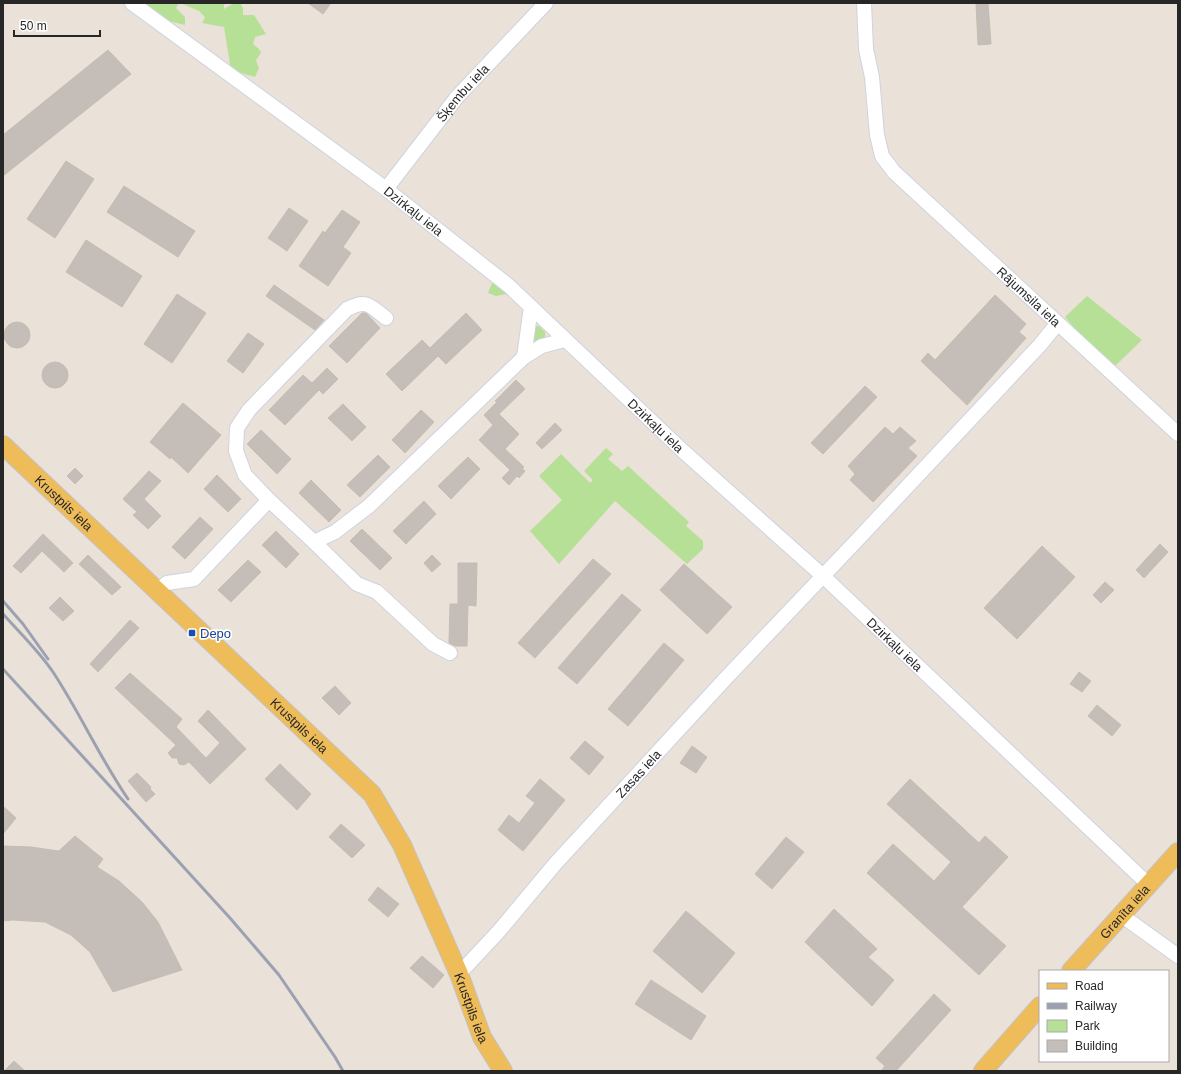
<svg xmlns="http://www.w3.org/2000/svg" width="1181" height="1074" font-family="Arial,sans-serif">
	<rect width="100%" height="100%" fill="#eae1d8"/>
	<!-- green -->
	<path fill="#b6e095" d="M 143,3 L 179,3 L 176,8 L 185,17 L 185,25 L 164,20 Z
		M 180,3 L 224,3 L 224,9 L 234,3 L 240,3 L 243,8 L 243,15 L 254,15 L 266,34 L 255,37 L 253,44 L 259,49 L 261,53 L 256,60 L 259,68 L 255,77 L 231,70 L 224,27 L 202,23 L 205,17 L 199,11 Z
		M 492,283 L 501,285 L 506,294 L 496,296 L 488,293 Z
		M 1087,296 L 1142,340 L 1114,367 L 1082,337 L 1065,317 Z
		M 534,326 L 539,326 L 545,332 L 545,337 L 530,349 Z
		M 606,448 L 613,454 L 608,459 L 622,471 L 628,466 L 689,522 L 686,526 L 703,541 L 703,549 L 687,564 L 615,501 L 559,564 L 530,531 L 562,500 L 539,476 L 561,454 L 590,483 L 593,480 L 584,471 Z"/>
	<!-- building -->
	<path fill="#c5beb8" stroke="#c5bcb3" d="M 308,3 L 331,3 L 323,14 Z
		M 976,3 L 988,3 L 991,44 L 978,45 Z
		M 108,50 L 131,74 L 3,176 L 3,135 Z
		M 66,161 L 94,179 L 55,238 L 27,219 Z
		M 124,186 L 195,231 L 178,257 L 107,212 Z
		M 289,208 L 308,221 L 287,251 L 268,238 Z
		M 342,210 L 360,222 L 343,247 L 351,253 L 328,286 L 299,266 L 323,231 L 325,233 Z
		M 86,240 L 142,276 L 122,307 L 66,272 Z
		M 274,285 L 324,320 L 315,330 L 266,296 Z
		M 177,294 L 206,313 L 172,363 L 144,344 Z
		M 995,295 L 1026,324 L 1019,332 L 1026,338 L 967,405 L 921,361 L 928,353 L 935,360 Z
		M 362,313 L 366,313 L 380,328 L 347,363 L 329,346 Z
		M 466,313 L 482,330 L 446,364 L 438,356 L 402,391 L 386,374 L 422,340 L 430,348 Z
		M4 335a13 13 0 1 1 26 0a13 13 0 1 1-26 0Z
		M 248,333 L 264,344 L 243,373 L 227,361 Z
		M42 375a13 13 0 1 1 26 0a13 13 0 1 1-26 0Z
		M 327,368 L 338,379 L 323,394 L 319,390 L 285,425 L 269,410 L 303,375 L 312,383 Z
		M 516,380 L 525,389 L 499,414 L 519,434 L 505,449 L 524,467 L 522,469 L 525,471 L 519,478 L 517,476 L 509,485 L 502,478 L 510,470 L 479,440 L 493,425 L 484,415 L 497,402 L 495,401 Z
		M 865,386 L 877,397 L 823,454 L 811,443 Z
		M 183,403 L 221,435 L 188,473 L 171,457 L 170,459 L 150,442 Z
		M 343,404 L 366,427 L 352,441 L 328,418 Z
		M 421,410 L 434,422 L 405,453 L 392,440 Z
		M 555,423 L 562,430 L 542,449 L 536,443 Z
		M 885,427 L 893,434 L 900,427 L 916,441 L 908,448 L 917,456 L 873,502 L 850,480 L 855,474 L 848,466 Z
		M 261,430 L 291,459 L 277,474 L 247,444 Z
		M 378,455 L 390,467 L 360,497 L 347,485 Z
		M 468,457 L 480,469 L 451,499 L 438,486 Z
		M 75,468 L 83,476 L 75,484 L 67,476 Z
		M 149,471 L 161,481 L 144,499 L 161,516 L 148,529 L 133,515 L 137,512 L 123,499 Z
		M 217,475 L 241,499 L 228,512 L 204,489 Z
		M 311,480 L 341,510 L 329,522 L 299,493 Z
		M 424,501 L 436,514 L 406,544 L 393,531 Z
		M 200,517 L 213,529 L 185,559 L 172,547 Z
		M 362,529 L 392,558 L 380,570 L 350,541 Z
		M 276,531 L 299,554 L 286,568 L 262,545 Z
		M 43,534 L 73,563 L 64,572 L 42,551 L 21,573 L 13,566 Z
		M 1160,544 L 1168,552 L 1144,578 L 1136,570 Z
		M 1042,546 L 1075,577 L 1017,639 L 984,608 Z
		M 88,555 L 121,587 L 112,595 L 79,564 Z
		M 432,555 L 441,564 L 432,572 L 424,563 Z
		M 593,559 L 611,574 L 535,658 L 518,643 Z
		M 248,560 L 261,572 L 231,602 L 218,590 Z
		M 458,563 L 477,563 L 476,606 L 468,605 L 467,646 L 455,646 L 449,643 L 450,604 L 458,604 Z
		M 684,564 L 732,607 L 707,634 L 660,590 Z
		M 1105,582 L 1114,590 L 1101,603 L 1093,595 Z
		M 622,594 L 641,610 L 577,684 L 558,668 Z
		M 60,597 L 74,611 L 63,621 L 49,608 Z
		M 130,620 L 139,628 L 98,672 L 90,664 Z
		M 664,643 L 684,660 L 628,726 L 608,709 Z
		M 1079,672 L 1091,681 L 1082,692 L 1070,684 Z
		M 130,673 L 182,719 L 176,727 L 206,758 L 220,743 L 198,721 L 208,710 L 246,749 L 210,784 L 189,762 L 184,765 L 179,764 L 177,758 L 172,758 L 168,753 L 176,745 L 115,688 Z
		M 335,686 L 351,703 L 339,715 L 322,698 Z
		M 1097,705 L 1121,725 L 1112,736 L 1088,716 Z
		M 585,741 L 604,757 L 589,775 L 570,758 Z
		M 692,746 L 707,757 L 696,773 L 680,763 Z
		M 280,764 L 311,794 L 297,810 L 265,779 Z
		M 137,773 L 151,787 L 150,789 L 155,794 L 146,802 L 128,781 Z
		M 540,779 L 565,800 L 523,851 L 498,830 L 509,815 L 519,823 L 535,803 L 526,796 Z
		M 910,779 L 979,843 L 985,836 L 1008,857 L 962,907 L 1006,946 L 979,975 L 867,873 L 893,844 L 934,881 L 951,862 L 887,804 Z
		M 3,806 L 16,818 L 3,834 Z
		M 341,824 L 365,845 L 352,858 L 329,837 Z
		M 75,836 L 103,859 L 97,867 L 119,881 L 142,902 L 158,922 L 182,970 L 113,992 L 90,952 L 71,935 L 45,922 L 13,920 L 3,921 L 3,846 L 31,847 L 59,851 Z
		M 786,837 L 804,852 L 772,889 L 755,874 Z
		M 378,887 L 399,904 L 388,917 L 368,900 Z
		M 834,909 L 877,949 L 868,957 L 894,980 L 872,1006 L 805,942 Z
		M 686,911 L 735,953 L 702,993 L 653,951 Z
		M 422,956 L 444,975 L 433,988 L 410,968 Z
		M 651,980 L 706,1016 L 691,1040 L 635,1004 Z
		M 934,994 L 951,1010 L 896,1071 L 881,1071 L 885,1066 L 876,1058 Z
		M 14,1061 L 25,1071 L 4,1071 Z"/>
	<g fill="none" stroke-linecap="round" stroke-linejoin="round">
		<defs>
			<g id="minor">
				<path id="s1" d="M 132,3 L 386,189 L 509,286 L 683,451 L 823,576 L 1149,885"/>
				<path id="s2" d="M 864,3 L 866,49 L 872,77 L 877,135 L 882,156 L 894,172 L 1178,434"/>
				<path id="s3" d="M 386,189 L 457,97 L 546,3"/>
				<path d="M 524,357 L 531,307"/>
				<path d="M 269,500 L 245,475 L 236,451 L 237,428 L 249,410 L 347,309 C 367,299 369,305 386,318"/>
				<path d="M 314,542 L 357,584 L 377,592 L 433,644 L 450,653"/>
				<path d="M 158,590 L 167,583 L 194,579 L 269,500 L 314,542 L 335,532 L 369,506 L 524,357 L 542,346 L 565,340"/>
				<path d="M 1121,915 L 1178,956"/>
				<path id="s4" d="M 459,974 L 499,931 L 555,864 L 726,678 L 860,537 L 1040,345 L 1057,324"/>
			</g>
			<g id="major">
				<path id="s5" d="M 3,445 L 372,794 L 402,845 L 459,974 L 482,1037 L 503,1071"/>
				<path id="s6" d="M 1071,971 L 1178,852"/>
				<path d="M 983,1071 L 1040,1006"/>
			</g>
		</defs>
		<!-- minor casing -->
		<use href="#minor" stroke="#ced3e0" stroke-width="16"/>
		<!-- major casing -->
		<use href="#major" stroke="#c3c3c3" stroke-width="20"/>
		<!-- minor -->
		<use href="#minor" stroke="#fff" stroke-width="14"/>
		<!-- major -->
		<use href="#major" stroke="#eebc59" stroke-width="18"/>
		<!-- rail -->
		<path stroke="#9ca1b2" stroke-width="3" d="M 3,601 L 23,624 L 48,659
			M 3,614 C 20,633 39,651 53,672 C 80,713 100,758 128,799
			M 3,669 L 230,918 L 279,975 L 335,1057 L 343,1071"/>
	</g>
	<!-- markers -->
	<rect fill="#1a4fb4" stroke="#fff" stroke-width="1.5" x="188" y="629" width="8" height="8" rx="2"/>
	<g text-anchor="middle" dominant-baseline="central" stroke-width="3.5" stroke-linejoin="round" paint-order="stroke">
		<!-- street labels -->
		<g font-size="13" fill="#272727" stroke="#fff">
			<text stroke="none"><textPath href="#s3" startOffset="123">Šķembu iela</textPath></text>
			<text stroke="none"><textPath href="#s1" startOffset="350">Dzirkaļu iela</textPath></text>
			<text stroke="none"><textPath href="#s2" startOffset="358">Rājumsila iela</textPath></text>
			<text stroke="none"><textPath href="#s1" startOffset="674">Dzirkaļu iela</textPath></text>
			<text stroke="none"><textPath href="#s5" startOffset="84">Krustpils iela</textPath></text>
			<text stroke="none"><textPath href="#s1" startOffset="998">Dzirkaļu iela</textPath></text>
			<text stroke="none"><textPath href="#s5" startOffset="408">Krustpils iela</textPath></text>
			<text stroke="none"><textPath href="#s4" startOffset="269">Zasas iela</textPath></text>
			<text stroke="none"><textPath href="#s6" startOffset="80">Granīta iela</textPath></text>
			<text stroke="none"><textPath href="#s5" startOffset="744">Krustpils iela</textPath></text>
		</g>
		<!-- transit labels -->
		<g font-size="13" fill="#164399" stroke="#fff" text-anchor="start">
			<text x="200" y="633">Depo</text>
		</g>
	</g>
	<!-- border -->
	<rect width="1181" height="1074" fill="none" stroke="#272727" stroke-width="8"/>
	<!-- legend -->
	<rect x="1039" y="970" width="130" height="92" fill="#ffffff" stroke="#a9a9a9"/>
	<rect x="1047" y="983" width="20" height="6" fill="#eebc59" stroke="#a9a9a9"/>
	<text x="1075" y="990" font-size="12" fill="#272727">Road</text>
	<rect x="1047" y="1003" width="20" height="6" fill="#9ca1b2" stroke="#a9a9a9"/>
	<text x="1075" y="1010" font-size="12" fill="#272727">Railway</text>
	<rect x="1047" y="1020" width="20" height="12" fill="#b6e095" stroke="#a9a9a9"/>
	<text x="1075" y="1030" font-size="12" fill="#272727">Park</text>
	<rect x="1047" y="1040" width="20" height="12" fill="#c5beb8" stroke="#a9a9a9"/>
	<text x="1075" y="1050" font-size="12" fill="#272727">Building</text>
	<!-- scale -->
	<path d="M14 30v6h86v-6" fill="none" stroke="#272727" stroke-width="2"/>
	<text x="20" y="30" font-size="12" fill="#272727" stroke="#ffffff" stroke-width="3" paint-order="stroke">50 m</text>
</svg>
